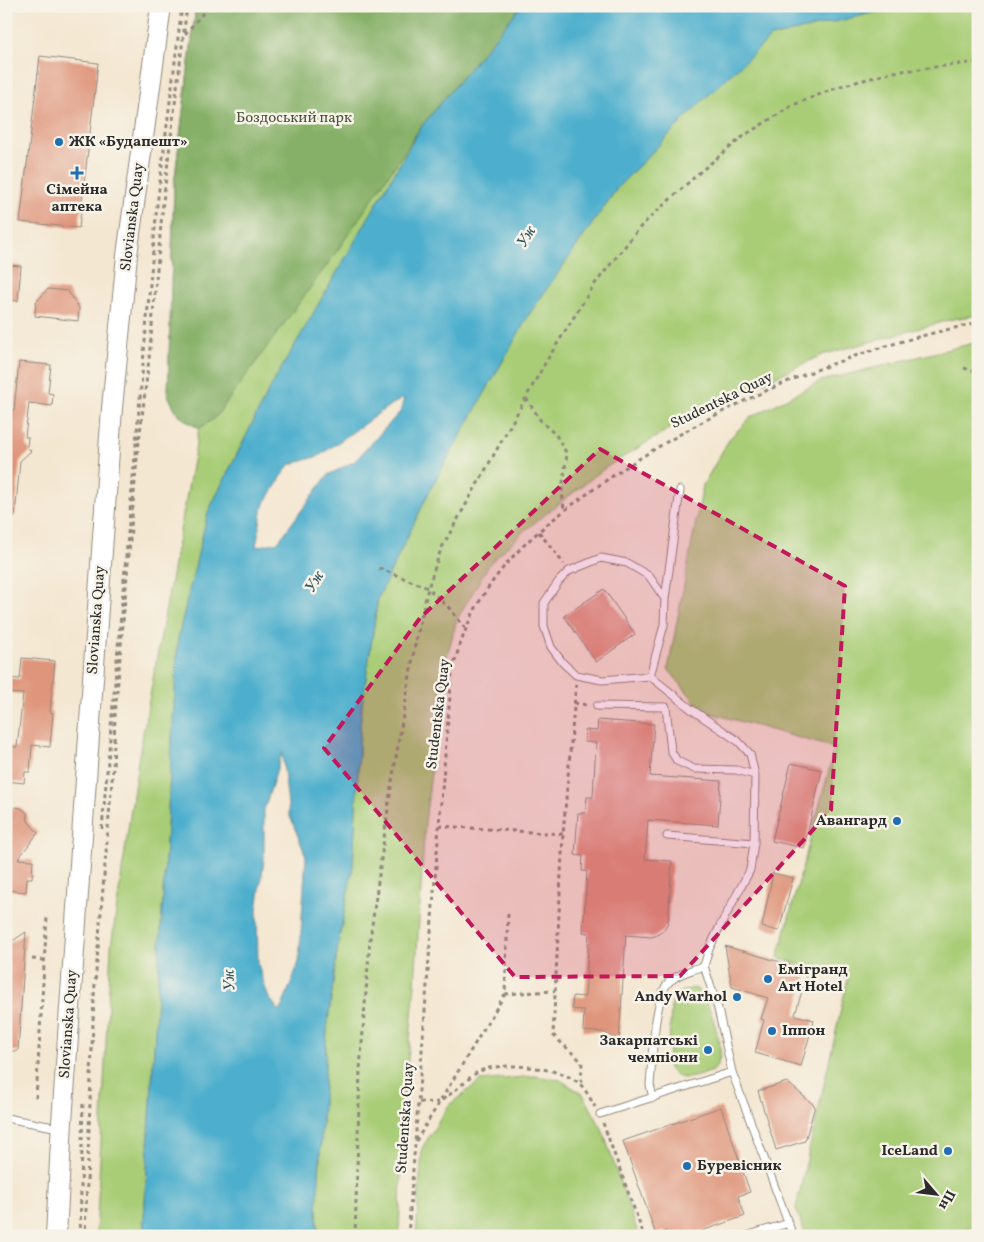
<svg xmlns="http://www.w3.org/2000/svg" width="984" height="1242" font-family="Vollkorn,serif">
	<rect width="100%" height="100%" fill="#f7f3e8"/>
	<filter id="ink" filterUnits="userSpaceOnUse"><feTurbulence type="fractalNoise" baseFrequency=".02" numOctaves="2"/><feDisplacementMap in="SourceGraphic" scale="10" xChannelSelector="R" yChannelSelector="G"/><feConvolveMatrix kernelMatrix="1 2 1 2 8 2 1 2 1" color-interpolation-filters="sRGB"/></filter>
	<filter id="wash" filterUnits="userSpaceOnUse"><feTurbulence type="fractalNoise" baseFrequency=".0096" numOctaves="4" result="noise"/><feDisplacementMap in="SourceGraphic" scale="20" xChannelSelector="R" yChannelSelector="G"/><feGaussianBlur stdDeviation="1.12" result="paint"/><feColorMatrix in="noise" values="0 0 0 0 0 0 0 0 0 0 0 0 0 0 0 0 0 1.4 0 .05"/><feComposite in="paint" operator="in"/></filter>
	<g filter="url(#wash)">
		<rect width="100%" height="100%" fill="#f4e7d2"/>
		<!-- green -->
		<path fill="#a9cd77" stroke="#6a7c51" d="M 196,6 L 521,6 L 421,127 L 270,388 L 208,512 L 178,638 L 143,1236 L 96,1236 L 111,947 L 138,761 L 199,428 C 181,420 176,413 168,395 L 174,185 Z
			M 901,6 L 978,6 L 978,315 L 953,319 L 822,355 L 687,418 L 605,468 L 525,530 L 490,563 L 457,619 L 444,667 L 425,822 L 415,984 L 403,1114 L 399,1236 L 319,1236 L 317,1213 L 327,1030 L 338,945 L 353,867 L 361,712 L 378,598 L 432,486 L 530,313 L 618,187 L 701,102 L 771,37 Z
			M 978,342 L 978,1224 L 945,1236 L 806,1236 L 796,1208 L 848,978 L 778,958 L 835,748 L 703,711 L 668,669 L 703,485 L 730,438 L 751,417 L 821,381 Z
			M 694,988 C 707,991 719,1035 720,1049 C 721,1057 718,1065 713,1071 C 696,1076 677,1086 668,1066 L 671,1008 C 674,994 680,991 694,988 Z
			M 535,1076 L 560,1080 L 583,1094 L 602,1129 L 639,1236 L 416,1236 L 422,1148 L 449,1105 L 480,1081 Z"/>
		<!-- forest -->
		<path fill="#86b068" stroke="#586e4a" d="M 196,6 L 521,6 L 421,127 L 335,254 L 215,418 L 200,428 C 181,420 176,413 168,395 L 174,185 Z"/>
		<!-- water -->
		<path fill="#4eafcd" stroke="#3c6d7c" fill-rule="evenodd" d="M 521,6 L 901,6 L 771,37 L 701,102 L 618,187 L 530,313 L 432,486 L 378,598 L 361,712 L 353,867 L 338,945 L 327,1030 L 317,1213 L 318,1236 L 143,1236 L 178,638 L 208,512 L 270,388 L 421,127 ZM 404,398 L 400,412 L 355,461 L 328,475 L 278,542 L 256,547 L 263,506 L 289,465 L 319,456 L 389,406 ZM 282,753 L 289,814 L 306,856 L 299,962 L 280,1012 L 268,996 L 258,964 L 257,910 L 264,860 L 264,810 Z"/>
		<g id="blocks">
			<!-- building -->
			<path fill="#df957b" d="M 40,56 L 98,63 L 79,228 L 20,222 Z
				M 6,265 L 21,266 L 18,301 L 6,300 Z
				M 48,289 L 68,291 L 79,308 L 78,321 L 35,316 L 36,302 Z
				M 19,362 L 51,365 L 48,393 L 53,394 L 52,406 L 29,403 L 25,437 L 28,437 L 27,447 L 31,451 L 20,461 L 15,516 L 6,516 L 6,409 L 14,410 Z
				M 604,589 L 635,634 L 596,662 L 564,616 Z
				M 22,658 L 55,661 L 50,712 L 53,713 L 50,747 L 32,745 L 30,772 L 25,772 L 24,783 L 6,781 L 6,746 L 17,747 L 23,694 L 6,693 L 6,678 L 20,679 Z
				M 598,720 L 654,724 L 650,776 L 721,781 L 718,825 L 648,820 L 645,859 L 672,861 L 668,923 L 663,931 L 655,936 L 651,937 L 626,935 L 619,1041 L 603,1032 L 583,1031 L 584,1010 L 572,1009 L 573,996 L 585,997 L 589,933 L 583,932 L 587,871 L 582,871 L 583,856 L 575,855 L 578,813 L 585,813 L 587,797 L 593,797 L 596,743 L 584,742 L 585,730 L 597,731 Z
				M 791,763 L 822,770 L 804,848 L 772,841 Z
				M 16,807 L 21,808 L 27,813 L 28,821 L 38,833 L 18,859 L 33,860 L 32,878 L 27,878 L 26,892 L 6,890 L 6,813 Z
				M 773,873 L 793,878 L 779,931 L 762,927 Z
				M 26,932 L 18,1051 L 6,1051 L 6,942 L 11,942 Z
				M 725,946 L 808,970 L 795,1015 L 814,1020 L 801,1066 L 755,1053 L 764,1020 L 761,1019 L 768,998 L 732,987 Z
				M 787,1082 L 815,1106 L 805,1141 L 776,1150 L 758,1091 Z
				M 721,1107 L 750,1192 L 738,1196 L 745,1216 L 687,1236 L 668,1236 L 666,1231 L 656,1235 L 623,1141 Z"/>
		</g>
	</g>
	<g filter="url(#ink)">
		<use href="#blocks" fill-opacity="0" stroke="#90897e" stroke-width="1"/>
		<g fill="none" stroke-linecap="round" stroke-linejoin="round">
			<defs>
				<path id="lane" d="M 665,599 L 680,490
					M 650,676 L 602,680 L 576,675 L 563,663 L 551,647 L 544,626 L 544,603 L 559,581 L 569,571 L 601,558 L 627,563 L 649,576 L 665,599 L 664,625 L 650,676 L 691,709 L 738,741 L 750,754 L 755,775
					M 597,706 L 666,707 L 671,751 L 677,761 L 694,769 L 736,770 L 755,775 L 754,843 L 750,870 L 720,926 L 709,949 L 704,966 L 718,1009 L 732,1072 L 793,1236
					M 667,836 L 754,843
					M 653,1098 L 650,1085 C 652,1063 654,996 669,982 C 679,973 692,970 704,966
					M 600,1114 L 732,1072
					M 6,1118 L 59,1128
					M 746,1236 L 789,1223"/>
				<path id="secondary" d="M 56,1236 L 62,1122 L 112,408 L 127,255 L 161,6"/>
			</defs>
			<!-- lane casing -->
			<use href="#lane" stroke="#90897e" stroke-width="9"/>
			<!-- secondary casing -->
			<use href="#secondary" stroke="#90897e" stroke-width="22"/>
			<!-- path -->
			<path stroke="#90897e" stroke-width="3" stroke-dasharray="4 4" stroke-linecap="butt" d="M 185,34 L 209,6
				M 964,368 L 978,372
				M 526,398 L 541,421 L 556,435 L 567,454 L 562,490 L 564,510
				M 539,532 L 564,564
				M 379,568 L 428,588 L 450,609 L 465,628
				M 576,684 L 563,834 L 553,1035 L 582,1062 L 581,1085
				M 574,703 L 588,705
				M 439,826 L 563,834
				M 102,829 L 157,205 L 182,6
				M 32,959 L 44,960
				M 505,994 L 555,991
				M 36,1098 L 47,916
				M 419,1102 C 424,1102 432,1103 438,1102 C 446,1100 468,1078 478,1072 C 499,1060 562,1067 580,1084 C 586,1090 591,1100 595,1107
				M 603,1123 L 644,1236
				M 416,1141 L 505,994 L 508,912
				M 80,1236 L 83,1100
				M 85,1236 L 94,996 L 113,768 L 115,716 L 137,458 L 149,359 L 163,202 L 187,6
				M 355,1236 L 360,1069 L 370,940 L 391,787 L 415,645 L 428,588 L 441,549 L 547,360 L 594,285 L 642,225 L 700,172 L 745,135 L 793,105 L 841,86 L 894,72 L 978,62
				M 408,1236 L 439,826 L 452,672 C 461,637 474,605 496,577 C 524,539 563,511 601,484 C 713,406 843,350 978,323"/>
			<!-- lane -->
			<use href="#lane" stroke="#fff" stroke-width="7"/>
			<!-- secondary -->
			<use href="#secondary" stroke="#fff" stroke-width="20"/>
		</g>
	</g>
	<!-- marked area -->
	<path fill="#c2185b" fill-opacity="0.2" stroke="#c2185b" stroke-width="4" stroke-dasharray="10 6" stroke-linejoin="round" d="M 600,449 L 845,586 L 831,810 L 680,976 L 515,977 L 324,748 L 420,618 Z"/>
	<!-- markers -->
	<g fill="#1f6fb2" stroke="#f7f3e8" stroke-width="2">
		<circle cx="59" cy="142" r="5"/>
		<path d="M74.5 165.5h5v5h5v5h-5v5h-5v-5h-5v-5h5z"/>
		<circle cx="897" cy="821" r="5"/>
		<circle cx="768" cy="979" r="5"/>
		<circle cx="737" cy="997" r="5"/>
		<circle cx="772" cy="1031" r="5"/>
		<circle cx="708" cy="1050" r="5"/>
		<circle cx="948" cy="1151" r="5"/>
		<circle cx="687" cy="1166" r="5"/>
	</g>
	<g text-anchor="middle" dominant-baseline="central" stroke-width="5" stroke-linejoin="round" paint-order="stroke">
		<!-- park labels -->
		<g font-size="15" fill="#4a543e" stroke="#f7f3e8">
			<text x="294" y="118">Боздоський парк</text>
		</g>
		<!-- poi labels -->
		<g font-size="15" font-weight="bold" fill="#2b2b2b" stroke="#f7f3e8" text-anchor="start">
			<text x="69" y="142">ЖК «Будапешт»</text>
			<text x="77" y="190" text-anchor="middle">Сімейна<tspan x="77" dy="17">аптека</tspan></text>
			<text x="887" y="821" text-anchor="end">Авангард</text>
			<text x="778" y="970">Емігранд<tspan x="778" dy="17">Art Hotel</tspan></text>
			<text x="727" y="997" text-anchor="end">Andy Warhol</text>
			<text x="782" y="1031">Іппон</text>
			<text x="698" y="1041" text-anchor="end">Закарпатські<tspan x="698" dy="17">чемпіони</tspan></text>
			<text x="938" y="1151" text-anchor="end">IceLand</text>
			<text x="697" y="1166">Буревісник</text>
		</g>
		<!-- street labels -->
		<g font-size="15" fill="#2b2b2b" stroke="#f7f3e8">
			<text transform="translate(133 217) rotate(-83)">Slovianska Quay</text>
			<text transform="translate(722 401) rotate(-26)">Studentska Quay</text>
			<text transform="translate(97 620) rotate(-86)">Slovianska Quay</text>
			<text transform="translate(439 714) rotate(-83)">Studentska Quay</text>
			<text transform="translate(69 1024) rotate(-86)">Slovianska Quay</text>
			<text transform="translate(406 1118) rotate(-86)">Studentska Quay</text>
		</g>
		<!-- water labels -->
		<g font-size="16" font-style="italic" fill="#375964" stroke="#f7f3e8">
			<text transform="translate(527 237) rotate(-58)">Уж</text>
			<text transform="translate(315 582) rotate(-59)">Уж</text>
			<text transform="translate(230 980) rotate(-93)">Уж</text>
		</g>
	</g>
	<!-- margin -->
	<rect width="984" height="1242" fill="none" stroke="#f7f3e8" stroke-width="25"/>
	<!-- north arrow -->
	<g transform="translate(936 1194) rotate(118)" stroke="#f7f3e8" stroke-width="4" paint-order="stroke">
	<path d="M0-4L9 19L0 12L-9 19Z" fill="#2b2b2b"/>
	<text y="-8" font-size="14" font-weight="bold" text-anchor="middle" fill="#2b2b2b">Пн</text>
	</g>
</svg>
